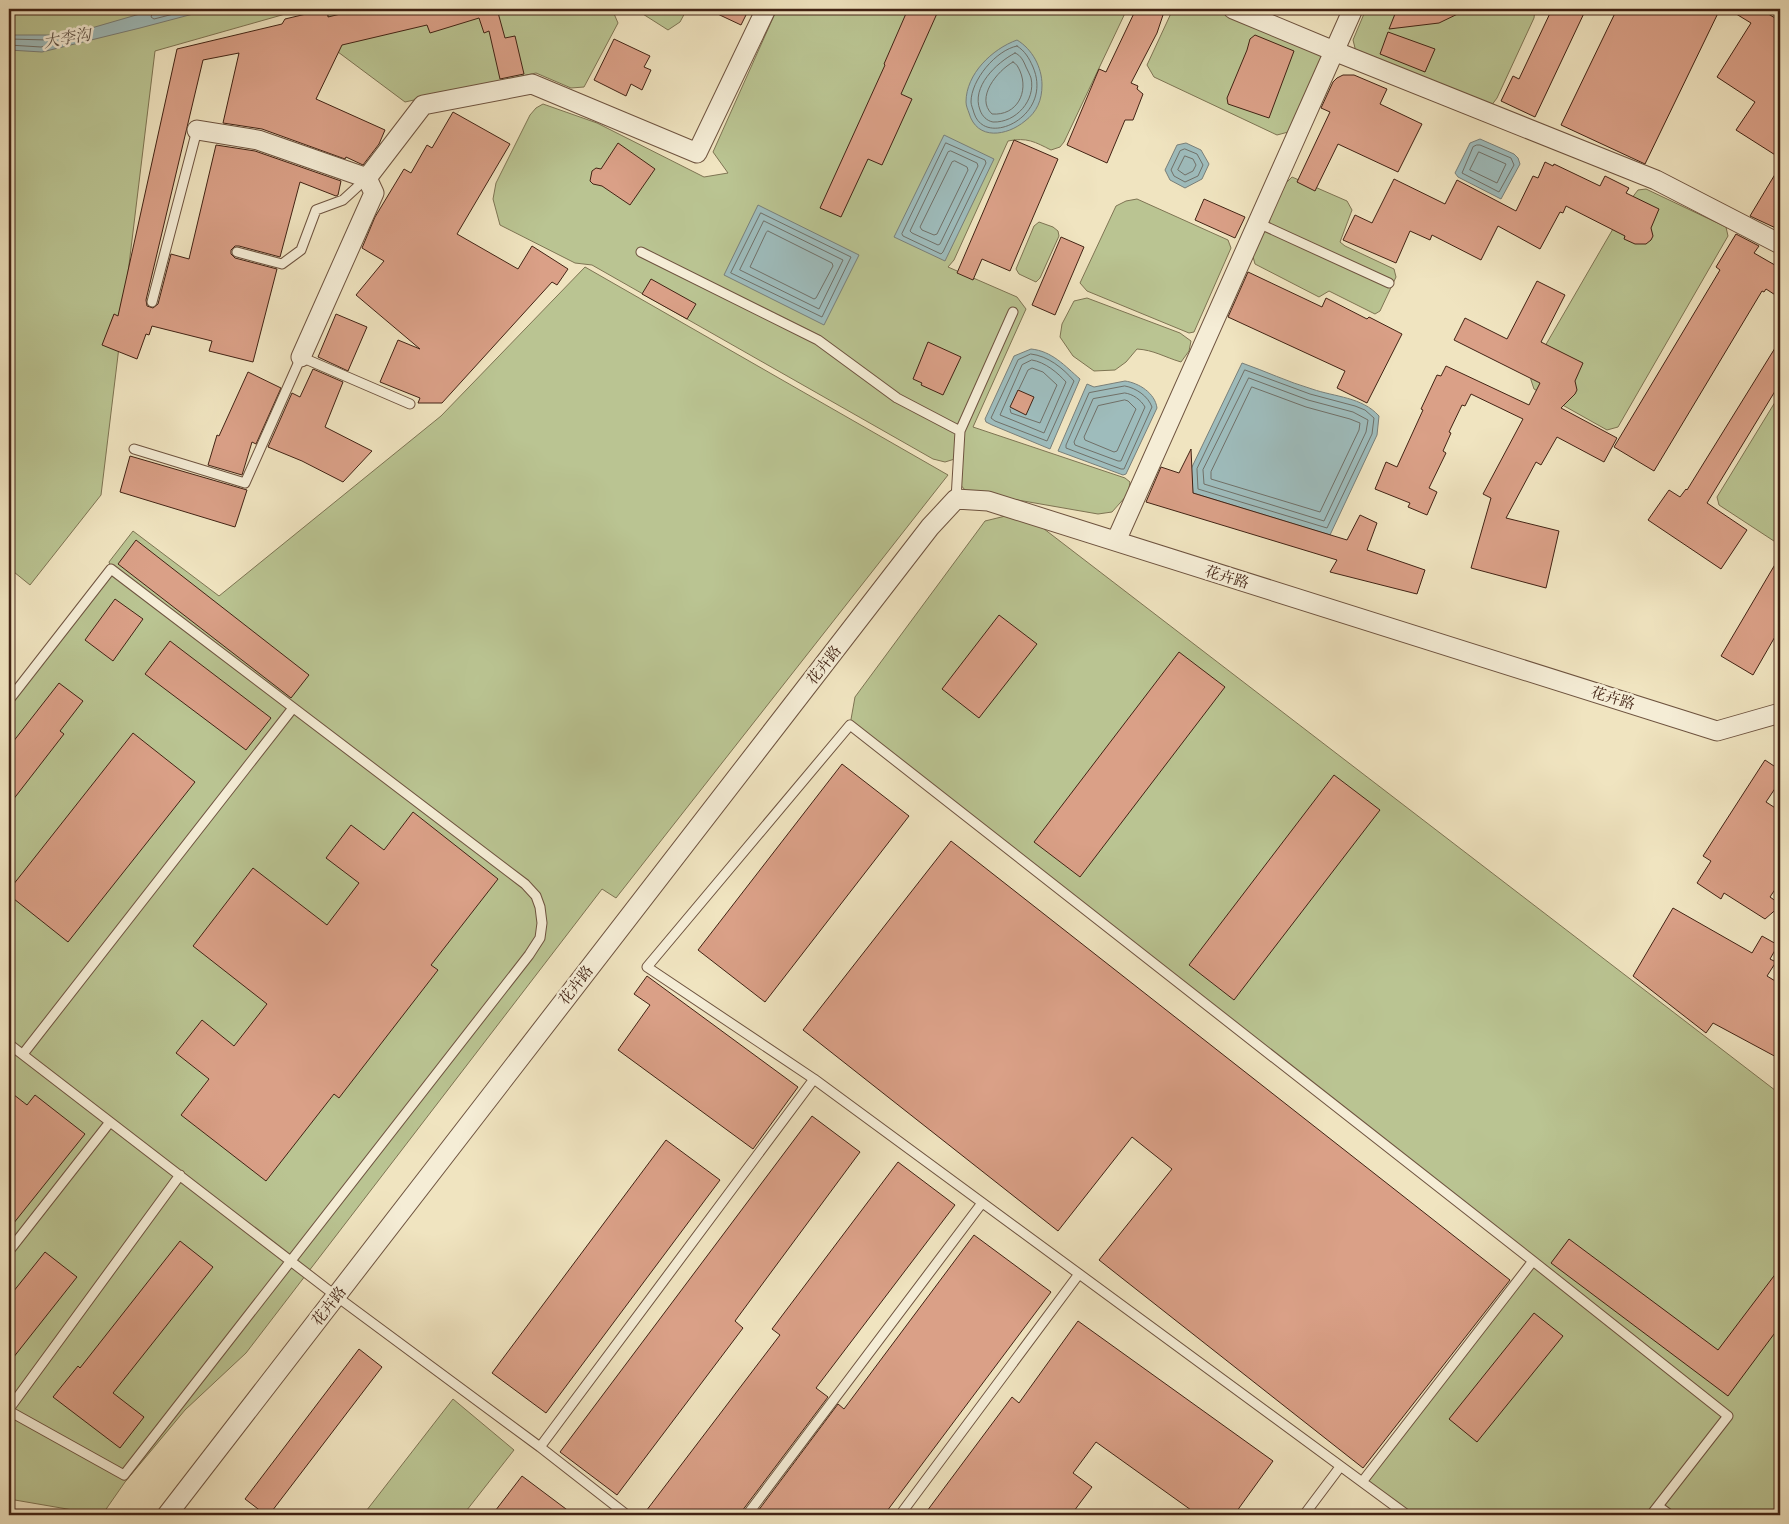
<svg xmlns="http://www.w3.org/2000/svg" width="1789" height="1524" font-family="'IM FELL Great Primer','Noto Serif SC',serif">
	<rect width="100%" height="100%" fill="#f0e4c0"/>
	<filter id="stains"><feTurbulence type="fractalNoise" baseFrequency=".004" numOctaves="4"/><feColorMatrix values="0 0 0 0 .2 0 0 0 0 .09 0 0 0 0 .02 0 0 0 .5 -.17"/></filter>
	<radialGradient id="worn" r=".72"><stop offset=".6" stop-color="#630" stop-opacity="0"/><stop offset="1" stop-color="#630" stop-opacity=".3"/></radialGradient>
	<!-- green -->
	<path fill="#bac492" stroke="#7e7453" d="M 9,9 L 303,9 L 155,51 L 101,495 L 30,585 L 9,568 Z
		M 333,9 L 612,9 L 618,23 L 584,87 L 571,88 L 536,73 L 405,102 L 330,46 L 333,40 L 328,15 Z
		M 635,9 L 687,9 L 680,22 L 668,30 Z
		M 777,9 L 1127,9 L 1064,142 L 1060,147 L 1051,150 C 1035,142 1027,137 1008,141 L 954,260 L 948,267 L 1017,297 L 1026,309 L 973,427 L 1125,478 L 1130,482 L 1128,494 L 1112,512 L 1098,514 L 966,491 L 957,481 L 958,458 L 945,462 L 933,459 L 592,265 L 575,263 L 500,225 L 493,199 L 496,183 L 530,115 L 536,108 L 543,104 L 597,123 L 704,177 L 728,173 L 713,152 Z
		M 1173,9 L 1221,9 L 1305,44 L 1320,53 L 1323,65 L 1292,131 L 1277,135 L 1154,77 L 1147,65 Z
		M 1366,9 L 1535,9 L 1534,18 L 1497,98 L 1491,106 L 1356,52 L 1353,40 Z
		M 1292,177 L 1347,201 L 1352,210 L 1340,242 L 1345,246 L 1394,269 L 1396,277 L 1380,311 L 1375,314 L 1329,291 L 1319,297 L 1255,264 L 1252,253 L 1286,183 Z
		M 1646,189 L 1726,227 L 1728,236 L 1618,427 L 1607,430 L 1534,389 L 1531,380 L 1530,372 L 1628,203 L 1638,190 Z
		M 1137,199 L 1228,240 L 1231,248 L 1194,332 L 1189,333 L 1087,291 L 1080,283 L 1116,206 L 1126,201 Z
		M 1039,222 L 1053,227 L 1058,231 L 1059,236 L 1040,278 L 1036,282 L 1019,274 L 1016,269 L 1034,226 Z
		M 585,267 L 948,475 L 616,898 L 602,889 L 246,1353 L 185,1410 L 125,1482 L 102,1515 L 9,1499 L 9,701 L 111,569 L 109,562 L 133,531 L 219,596 L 441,416 Z
		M 1087,298 L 1180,333 L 1191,341 L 1189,351 L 1181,362 C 1164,357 1154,350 1137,349 L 1126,362 L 1115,370 L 1094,371 L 1073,356 L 1060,337 L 1062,324 L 1074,301 Z
		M 1780,394 L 1780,545 L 1719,505 L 1717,497 Z
		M 1022,512 L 1780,1094 L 1780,1515 L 1670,1515 L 1658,1506 L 1651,1515 L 1407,1515 L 1362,1482 L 1532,1261 L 850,725 L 855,697 L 985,521 Z
		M 453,1399 L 514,1450 L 463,1515 L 363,1515 Z"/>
	<!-- water -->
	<path fill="#9ebcbc" stroke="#797f79" d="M 157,9 L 212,9 L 140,28 L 42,52 L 9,50 L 9,35 L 51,35 L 88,29 Z
		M 1017,40 C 1032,49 1042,67 1042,85 C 1042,100 1037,112 1025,121 C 1007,136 977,141 969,113 C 968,110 966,106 966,102 C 966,74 992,49 1017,40 Z
		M 944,135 L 994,159 L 945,261 L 894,237 Z
		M 1480,139 L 1514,154 L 1518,158 L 1520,164 L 1501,199 L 1458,177 L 1455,173 L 1470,143 Z
		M 1186,143 L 1201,150 L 1209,164 L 1202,179 L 1185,188 L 1170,180 L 1165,170 L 1177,145 Z
		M 758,205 L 859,255 L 824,325 L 724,275 Z
		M 1031,349 C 1052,351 1065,366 1080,379 L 1050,449 L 992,425 L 986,422 L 985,419 L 1014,356 Z
		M 1242,363 C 1265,371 1288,382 1312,389 C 1335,397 1362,397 1379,416 L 1377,435 L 1330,535 L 1193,493 L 1191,469 Z
		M 1125,381 C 1139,383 1155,393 1157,408 L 1126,474 L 1123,475 L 1058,451 L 1087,384 L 1094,387 Z"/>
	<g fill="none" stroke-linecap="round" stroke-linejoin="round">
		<!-- shore -->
		<path stroke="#707068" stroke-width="1" d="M 154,9 L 151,17 L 154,19 L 193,9
			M 9,39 L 48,40 L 51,42 L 49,45 L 41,47 L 9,45
			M 1017,46 C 1025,51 1029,58 1033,67 C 1054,116 985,149 974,113 C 973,109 971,105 971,102 C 971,80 996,50 1017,46 Z
			M 1015,53 C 1021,55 1024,62 1026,67 C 1028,71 1030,75 1031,78 C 1036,100 1016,123 993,122 C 987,121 982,116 980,110 C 971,87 996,63 1015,53 Z
			M 1013,62 C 1017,64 1018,67 1020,71 C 1029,92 1017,116 992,114 C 975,98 997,71 1013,62 Z
			M 946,143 L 985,160 L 986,163 L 943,252 L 941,254 L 903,236 L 902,234 Z
			M 1477,145 L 1480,145 L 1511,158 L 1514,165 L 1499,192 L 1462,173 L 1473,147 Z
			M 1185,149 L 1197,154 L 1203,165 L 1198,176 L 1185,182 L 1174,176 L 1171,170 L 1180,151 Z
			M 951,151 L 977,163 L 978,166 L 940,244 L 938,245 L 912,233 L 910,231 L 948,152 Z
			M 1479,152 L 1506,164 L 1497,183 L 1470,170 Z
			M 1185,156 L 1193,159 L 1196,165 L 1193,171 L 1185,175 L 1178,170 Z
			M 955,161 L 967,167 L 968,170 L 937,234 L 934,235 L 922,230 L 920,227 L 952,162 Z
			M 761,213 L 851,257 L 822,317 L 731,273 Z
			M 764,221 L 843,260 L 819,309 L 740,270 Z
			M 768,231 L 832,263 L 833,266 L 816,298 L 814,299 L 750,267 L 766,233 Z
			M 1031,354 C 1048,356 1063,368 1074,381 L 1047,441 L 995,421 L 991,418 L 1018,360 Z
			M 1032,360 C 1045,362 1058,373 1066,382 L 1044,433 L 1000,415 L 1022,365 Z
			M 1245,370 L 1310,394 L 1355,406 L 1365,410 L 1374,418 L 1372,434 L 1327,528 L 1198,489 L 1197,469 Z
			M 1249,378 L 1308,400 L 1353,412 L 1368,420 L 1366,432 L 1324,521 L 1204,484 L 1203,470 Z
			M 1125,386 C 1136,388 1148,396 1152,407 L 1124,469 L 1121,469 L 1066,448 L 1066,445 L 1089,393 Z
			M 1252,387 L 1306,407 L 1350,419 L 1360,423 L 1359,430 L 1320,512 L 1211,479 L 1211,472 Z
			M 1125,393 C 1133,394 1141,400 1145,407 L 1121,461 L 1118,461 L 1075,445 L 1074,442 L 1093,399 Z
			M 1125,400 L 1128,401 L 1136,409 L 1117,451 L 1114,452 L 1085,440 L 1084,437 L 1098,406 Z
			M 1010,409 L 1011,413 L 1040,423 L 1057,385 L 1043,372 L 1032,368 L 1028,370 L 1019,389"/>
	</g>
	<!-- building -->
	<path fill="#daa087" stroke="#422314" d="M 327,9 L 328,17 L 361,9 L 497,9 L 505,38 L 515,36 L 524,74 L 500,79 L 489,31 L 484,33 L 479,18 L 430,33 L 427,25 L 342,45 L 316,99 L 385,130 L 379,144 L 363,165 L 346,157 L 345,159 L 262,129 L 223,123 L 239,53 L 203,60 L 146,300 L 147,306 L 153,308 L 158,304 L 171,254 L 189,259 L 216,145 L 255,151 L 341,181 L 338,195 L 336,196 L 300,182 L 280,257 L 239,246 L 235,246 L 231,250 L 231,254 L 235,258 L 277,269 L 253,362 L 209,351 L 212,341 L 152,326 L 149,335 L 146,334 L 137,359 L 102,345 L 114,314 L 118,316 L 177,49 L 282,24 L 285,19 Z
		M 707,9 L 749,9 L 741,25 Z
		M 908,9 L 939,9 L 901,94 L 912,99 L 882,165 L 868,159 L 841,217 L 820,208 L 885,65 L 884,64 Z
		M 1136,9 L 1165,9 L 1157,33 L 1131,83 L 1138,86 L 1137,89 L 1143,94 L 1133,120 L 1125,120 L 1107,163 L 1067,145 L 1099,69 L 1106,72 Z
		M 1397,9 L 1468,9 L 1439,23 L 1389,29 Z
		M 1552,9 L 1586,9 L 1535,117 L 1501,101 L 1513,76 L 1519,79 Z
		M 1617,9 L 1720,9 L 1645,164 L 1561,125 Z
		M 1728,9 L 1760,9 L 1780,21 L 1780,158 L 1736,130 L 1755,102 L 1717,77 L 1751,23 Z
		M 1388,32 L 1435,49 L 1425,72 L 1380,54 Z
		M 1255,35 L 1294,51 L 1269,118 L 1228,104 L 1227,98 L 1247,50 L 1250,39 Z
		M 614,39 L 650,56 L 644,67 L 651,70 L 642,90 L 631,84 L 626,96 L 594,80 Z
		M 1343,75 L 1354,75 L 1387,89 L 1380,104 L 1422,124 L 1398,172 L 1338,144 L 1315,191 L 1297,182 L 1330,112 L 1321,108 L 1333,82 L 1337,78 Z
		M 453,112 L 510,144 L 457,234 L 518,269 L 532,246 L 568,269 L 557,285 L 552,282 L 442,403 L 418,403 L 420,398 L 380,382 L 398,340 L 420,349 L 356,295 L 384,261 L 362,248 L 375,217 L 404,169 L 411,173 L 427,145 L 432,148 Z
		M 1014,140 L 1058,159 L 1010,271 L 982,259 L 973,280 L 957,273 Z
		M 618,143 L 655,169 L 630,205 L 602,186 L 593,184 L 590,181 L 592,171 L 596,168 L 601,169 Z
		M 1545,162 L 1553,166 L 1554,164 L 1600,186 L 1605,176 L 1629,188 L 1626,193 L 1659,209 L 1651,228 L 1653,236 L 1651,240 L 1646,244 L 1635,244 L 1624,239 L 1625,236 L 1566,206 L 1563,213 L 1560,212 L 1540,249 L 1498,226 L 1481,260 L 1432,235 L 1430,240 L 1410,231 L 1396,263 L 1343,240 L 1355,215 L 1372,223 L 1394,179 L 1445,204 L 1457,180 L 1516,211 L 1533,176 L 1538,178 Z
		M 1780,166 L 1780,230 L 1750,216 Z
		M 1204,199 L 1245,217 L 1235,238 L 1195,220 Z
		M 1736,234 L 1759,246 L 1754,253 L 1780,268 L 1780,298 L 1766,289 L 1764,292 L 1762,291 L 1654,471 L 1614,447 L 1720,270 L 1716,267 Z
		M 1061,237 L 1084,247 L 1055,315 L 1032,305 Z
		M 1248,272 L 1322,307 L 1326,298 L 1367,319 L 1369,317 L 1402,334 L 1367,403 L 1337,388 L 1345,371 L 1228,317 Z
		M 651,279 L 696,304 L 687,319 L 642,294 Z
		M 1537,281 L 1565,295 L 1541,342 L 1583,363 L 1575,381 L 1577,390 L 1575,394 L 1561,408 L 1617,438 L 1604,462 L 1557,437 L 1541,465 L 1536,462 L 1506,518 L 1559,531 L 1546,588 L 1471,568 L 1491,498 L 1483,494 L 1523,419 L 1471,394 L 1465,406 L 1462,405 L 1449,432 L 1451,433 L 1443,451 L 1446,453 L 1429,488 L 1437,492 L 1427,515 L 1408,507 L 1410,503 L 1375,489 L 1386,462 L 1397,467 L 1423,410 L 1421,409 L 1437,375 L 1441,376 L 1446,366 L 1529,405 L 1540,383 L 1454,340 L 1465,318 L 1507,339 Z
		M 336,314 L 367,327 L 348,371 L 318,357 Z
		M 1780,340 L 1780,383 L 1707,503 L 1747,530 L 1721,569 L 1648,520 L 1669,490 L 1680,497 L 1686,489 L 1687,490 Z
		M 928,342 L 961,357 L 943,395 L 921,385 L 922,383 L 913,379 Z
		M 313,369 L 343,382 L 325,427 L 372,451 L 343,482 L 302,461 L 268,447 L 292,393 L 300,397 Z
		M 248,372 L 281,388 L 256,444 L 252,442 L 242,475 L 208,465 L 217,435 L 219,436 Z
		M 1018,390 L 1034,397 L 1026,415 L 1010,407 Z
		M 1191,449 L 1193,493 L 1347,540 L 1360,515 L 1377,523 L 1367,550 L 1425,570 L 1417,594 L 1330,572 L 1337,560 L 1146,502 L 1161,467 L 1179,473 Z
		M 130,456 L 247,490 L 235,527 L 120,492 Z
		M 136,540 L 309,675 L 291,698 L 118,564 Z
		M 1780,556 L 1780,628 L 1753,675 L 1721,656 Z
		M 115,599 L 143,619 L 113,661 L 85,640 Z
		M 999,615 L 1037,644 L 979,718 L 942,689 Z
		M 170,641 L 271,718 L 246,750 L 145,674 Z
		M 1179,652 L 1225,687 L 1080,877 L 1034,842 Z
		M 59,683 L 83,701 L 60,731 L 64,734 L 9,805 L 9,747 Z
		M 133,733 L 195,782 L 68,942 L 9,895 L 9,890 Z
		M 1765,760 L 1780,770 L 1780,781 L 1766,802 L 1780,811 L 1780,882 L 1770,897 L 1780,904 L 1780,906 L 1765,919 L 1724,893 L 1721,899 L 1697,883 L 1711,861 L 1703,856 Z
		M 842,764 L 909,816 L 765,1002 L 698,950 Z
		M 1334,775 L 1380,810 L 1234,1000 L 1189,965 Z
		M 413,812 L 498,879 L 431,965 L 438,970 L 339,1098 L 334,1094 L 266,1181 L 181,1115 L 209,1079 L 176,1053 L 202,1020 L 234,1046 L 267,1004 L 193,946 L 253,868 L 327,925 L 359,883 L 326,858 L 351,825 L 384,850 Z
		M 951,841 L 1510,1280 L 1363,1468 L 1099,1260 L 1172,1169 L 1132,1137 L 1058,1231 L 803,1030 Z
		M 1673,908 L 1752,953 L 1762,936 L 1778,945 L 1770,959 L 1776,962 L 1767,976 L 1780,984 L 1780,1059 L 1713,1023 L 1706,1033 L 1633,976 Z
		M 647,976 L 798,1087 L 753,1149 L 618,1050 L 650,1005 L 634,994 Z
		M 9,1091 L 27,1105 L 35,1095 L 85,1134 L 9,1229 Z
		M 812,1116 L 860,1152 L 735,1321 L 743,1328 L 617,1495 L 560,1452 Z
		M 666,1140 L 720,1180 L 546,1413 L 492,1373 Z
		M 898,1162 L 955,1205 L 816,1388 L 828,1397 L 742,1511 L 741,1515 L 643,1515 L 780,1335 L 772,1329 Z
		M 974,1235 L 1051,1292 L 884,1515 L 755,1515 L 838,1404 L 844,1409 Z
		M 1569,1239 L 1718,1350 L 1780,1268 L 1780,1326 L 1728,1396 L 1551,1263 Z
		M 180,1241 L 213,1267 L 113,1393 L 144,1417 L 120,1448 L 53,1397 L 78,1366 L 80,1368 Z
		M 45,1252 L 77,1277 L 9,1363 L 9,1297 Z
		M 1534,1313 L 1563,1336 L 1477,1442 L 1449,1419 Z
		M 1078,1321 L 1273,1461 L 1234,1515 L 1198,1515 L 1096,1442 L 1073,1473 L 1092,1487 L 1071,1515 L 924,1515 L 1012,1397 L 1019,1403 Z
		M 359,1349 L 382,1367 L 269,1515 L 266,1515 L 245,1499 Z
		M 522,1476 L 574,1515 L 492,1515 Z"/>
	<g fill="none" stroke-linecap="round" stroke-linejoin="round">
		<defs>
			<path id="lane" d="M 1258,223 L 1389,283
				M 237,252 L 282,264 L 301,250 L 316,210 L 343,200 L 367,178
				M 641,252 L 818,340 L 897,398 L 960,431 L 956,499
				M 152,302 L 197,130
				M 960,431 L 1013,312
				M 134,449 L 245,483 L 301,357 L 410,404
				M 9,700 L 111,569 L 525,884 L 536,896 L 540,907 L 542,923 L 540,938 L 529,955 L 124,1475 L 9,1411
				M 9,1044 L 336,1296 L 540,1447
				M 23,1054 L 293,708
				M 814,1079 L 647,967 L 850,725 L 1533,1261 L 1728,1416 L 1658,1506 L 1670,1515
				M 9,1251 L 110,1122
				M 9,1409 L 180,1175
				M 1362,1482 L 1533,1261
				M 627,1515 L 540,1447 L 814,1079 L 1407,1515
				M 747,1515 L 982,1203
				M 900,1515 L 1079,1274
				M 1304,1515 L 1340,1467
				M 1651,1515 L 1658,1506"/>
			<path id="street" d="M 1233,9 L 1334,51 L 1656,180 L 1780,244
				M 197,130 L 258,140 L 367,178 L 423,105 L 532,84 L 697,153 L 766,9
				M 301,357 L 374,193 L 367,178
				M 1116,541 L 1353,9
				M 167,1515 L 930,527 L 956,499 L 988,501 L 1717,731 L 1780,713"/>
		</defs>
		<!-- lane casing -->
		<use href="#lane" stroke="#6e533f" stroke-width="11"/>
		<!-- street casing -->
		<use href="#street" stroke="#6e533f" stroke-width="21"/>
		<!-- lane -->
		<use href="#lane" stroke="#f5edd6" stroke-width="9"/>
		<!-- street -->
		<use href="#street" stroke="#f5edd6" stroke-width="19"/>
	</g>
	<g text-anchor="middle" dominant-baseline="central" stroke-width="5" stroke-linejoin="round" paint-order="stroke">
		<!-- street labels -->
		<g font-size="15" fill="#422314" stroke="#f5edd6">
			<text transform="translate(1227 577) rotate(17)">花卉路</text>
			<text transform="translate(824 665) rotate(-52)">花卉路</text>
			<text transform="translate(1613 698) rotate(17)">花卉路</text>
			<text transform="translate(576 985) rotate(-52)">花卉路</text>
			<text transform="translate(329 1306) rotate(-52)">花卉路</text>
		</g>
		<!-- water labels -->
		<g font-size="16" font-style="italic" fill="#5e5146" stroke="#f5edd6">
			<text transform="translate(67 38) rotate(-10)">大李沟</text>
		</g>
	</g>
	<!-- margin -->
	<rect width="1789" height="1524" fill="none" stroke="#f0e4c0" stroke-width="30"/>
	<rect x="10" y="10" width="1769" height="1504" fill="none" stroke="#422314" stroke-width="2.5"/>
	<rect x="15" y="15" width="1759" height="1494" fill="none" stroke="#422314"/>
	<rect width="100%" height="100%" filter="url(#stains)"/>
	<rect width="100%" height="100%" fill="url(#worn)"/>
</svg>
